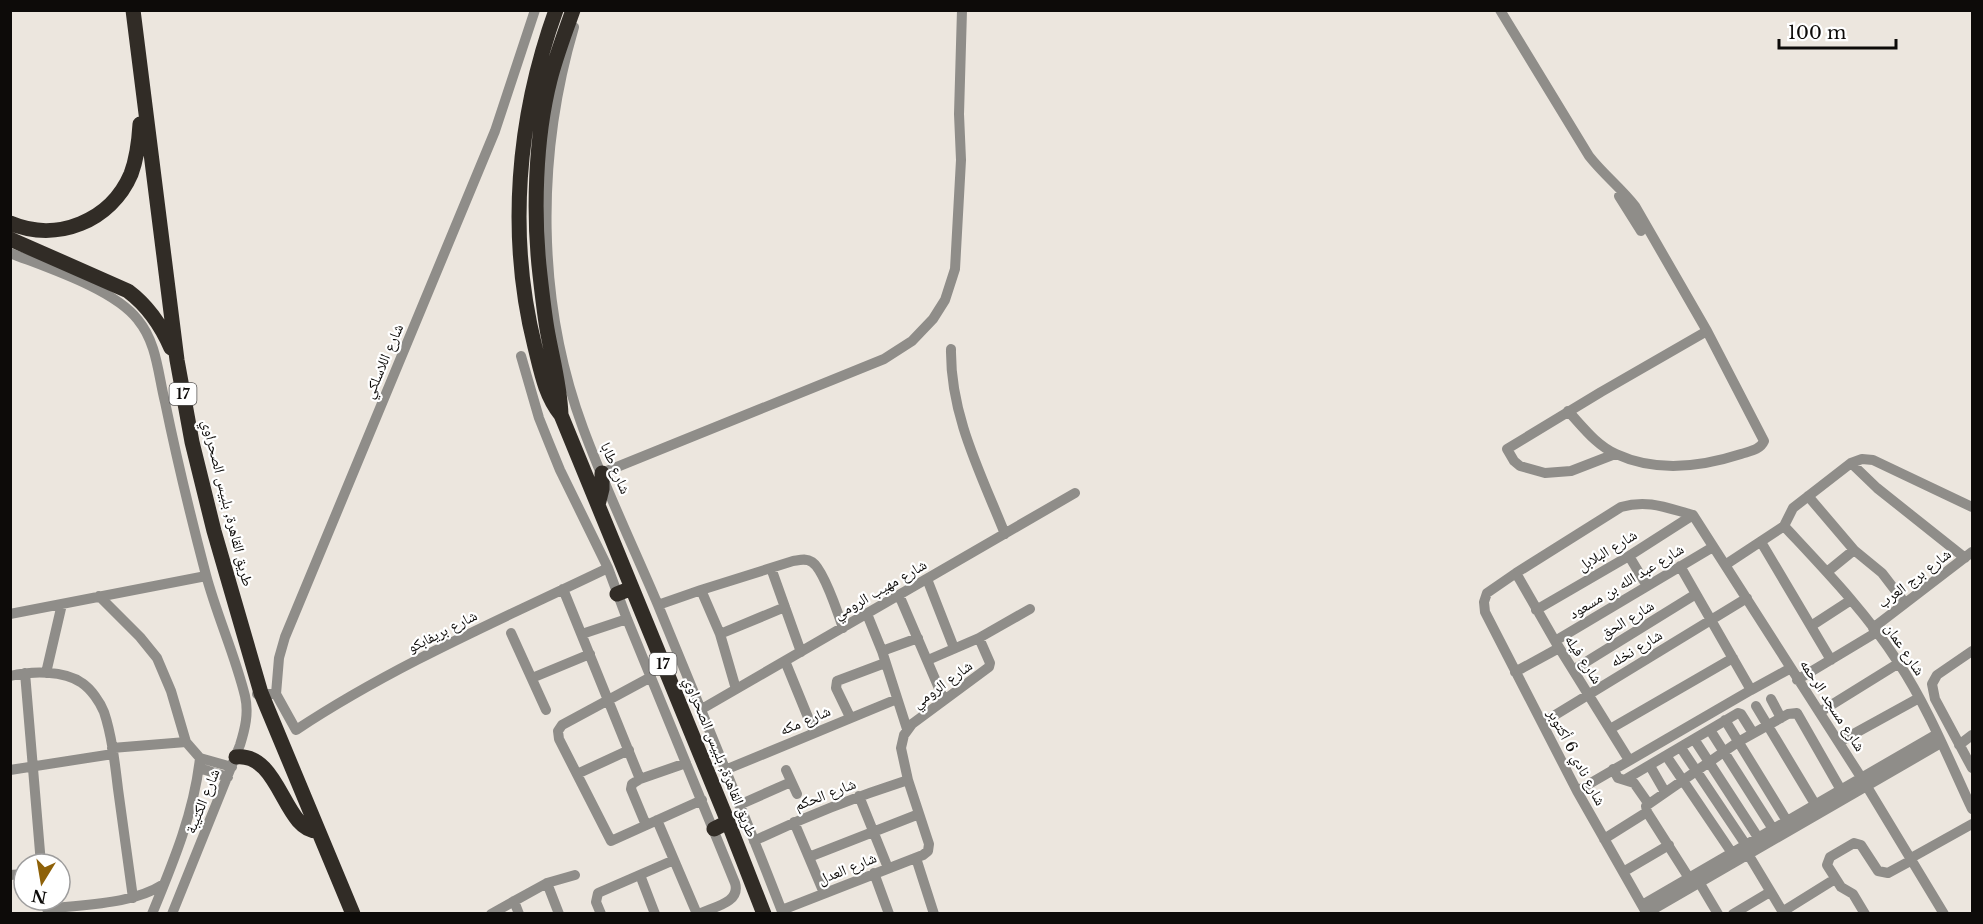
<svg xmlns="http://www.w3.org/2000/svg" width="1983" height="924" font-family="'Libre Baskerville','Noto Naskh Arabic',serif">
	<rect width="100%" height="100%" fill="#ece6de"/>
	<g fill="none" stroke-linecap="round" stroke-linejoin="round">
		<!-- minor -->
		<path stroke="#8f8d89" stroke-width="10" d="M 1500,10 L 1589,156 C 1603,174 1621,188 1635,206 L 1707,331 L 1764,441 C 1760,450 1750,451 1741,454 C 1701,467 1655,472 1616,454 C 1596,445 1583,427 1568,411
			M 574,27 C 536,156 536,301 583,428 C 605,488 633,546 658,605 C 700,708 743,810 783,914
			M 1619,196 L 1641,231
			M 10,253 C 48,268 114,289 138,320 C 157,343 158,374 165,402 C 177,460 191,518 206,575 C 217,616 235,655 245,696 C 249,713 245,729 240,745 L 172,914
			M 951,349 C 950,415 981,474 1005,534
			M 521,356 L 539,418 L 549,443 L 560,470 L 608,568 L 627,619 L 735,883 C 741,903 713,907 699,914
			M 1615,454 L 1571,471 L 1545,473 L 1520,466 L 1514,461 L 1507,449 L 1601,392 L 1707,331
			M 1851,463 L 1877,488 L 1965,558
			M 602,473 L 884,359 L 912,341 L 933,319 L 945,300 L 955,269 L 961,160 L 959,114 L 962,10
			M 1808,496 L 1854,550 L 1882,573 L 1905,603
			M 1693,515 L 1866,785 L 1944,914
			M 1784,526 C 1824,569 1866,612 1898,662 C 1928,707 1949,760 1972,809
			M 1761,542 L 1831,660
			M 1629,556 L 1647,586
			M 1725,565 L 1784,526 L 1793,508 L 1851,463 L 1862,459 L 1873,460 L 1972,507
			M 1680,566 L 1751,690 L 1791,668
			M 771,568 L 801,652
			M 1827,572 L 1854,550
			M 1516,573 L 1555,641 L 1629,760
			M 927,579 L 954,648
			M 563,589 L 640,779
			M 899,595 L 944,700
			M 99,596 L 140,637 L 157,658 L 171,691 L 186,742 L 200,758 L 232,767
			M 658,605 L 701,590
			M 1536,610 L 1629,556 L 1693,515
			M 10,614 L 206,576
			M 867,614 L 882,651 L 907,729
			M 1811,626 L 1851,600
			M 1873,628 L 1972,552
			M 511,633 L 546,710
			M 582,634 L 627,619
			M 720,634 L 785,607
			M 1555,641 L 1713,547
			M 882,651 L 918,638
			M 1972,651 L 1937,675 L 1932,684 L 1935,699 L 1972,768
			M 928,660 L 979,638 L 1030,609
			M 785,661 L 814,732
			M 1573,670 L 1696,594
			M 1515,672 L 1559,648
			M 25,673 L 41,864
			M 46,673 L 62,604
			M 10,676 C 31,671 64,670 82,683 C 91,689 100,702 104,712 C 112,736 115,764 118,789 C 123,825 128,862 133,898
			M 651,677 L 562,725 L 558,731 L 559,739 L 611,841 L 702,800
			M 532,678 L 590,654
			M 1797,680 L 1877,632
			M 736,689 L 720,634 L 701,590 L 793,561 C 800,560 806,558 812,562 C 823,569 838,613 843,628
			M 257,694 L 276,694 L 279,658 L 285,637 L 495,131 L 535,10
			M 276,694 L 296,730 C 394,665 502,619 608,568
			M 1771,699 L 1781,718
			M 1756,706 L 1815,804
			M 700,710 L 1075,493
			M 1820,712 L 1899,663
			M 850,717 L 836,688 L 837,681 L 885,663
			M 1725,720 L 1787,821
			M 1542,723 L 1747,598
			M 1610,729 L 1733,658
			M 1710,730 L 1773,829
			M 1694,739 L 1761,842
			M 1839,742 L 1919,698
			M 1959,745 L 1972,735
			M 112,748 L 186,742
			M 1681,748 L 1746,845
			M 1667,757 L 1732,853
			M 1650,766 L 1665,792
			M 199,768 L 228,777
			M 1613,769 L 1618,778 L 1634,783 L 1648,803
			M 10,770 L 113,754
			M 725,770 L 897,699
			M 786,770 L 797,794
			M 577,774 L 629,750
			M 1626,779 L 1738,713 L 1741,714 L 1753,733
			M 1577,791 L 1751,690
			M 859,796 L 888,868
			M 739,805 L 791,782
			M 657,820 L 697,914
			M 794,822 L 824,893
			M 646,825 L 631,789 L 632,784 L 640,779 L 686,763
			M 1604,839 L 1647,812
			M 754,841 C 804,817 855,797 908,780
			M 1748,854 L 1784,914
			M 809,857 L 919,814
			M 916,858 L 934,914
			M 1911,858 L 1972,824
			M 1623,872 L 1669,845
			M 874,873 L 889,914
			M 10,875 L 24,874
			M 640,875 L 655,914
			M 1689,878 L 1647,812 L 1646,806 L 1738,742 L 1788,714 L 1797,713 L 1841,790
			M 1699,882 L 1718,914
			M 547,883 L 559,914
			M 514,901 L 519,914
			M 1642,905 L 1937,734
			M 47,909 C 85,904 131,905 164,884
			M 782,910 L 923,855 L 928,851 L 929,844 L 908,780 L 901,748 L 904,735 L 912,724 L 989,667 L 990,663 L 979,638
			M 1782,912 L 1835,879
			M 1647,913 L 1941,743
			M 152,914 C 173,863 194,813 200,758
			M 491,914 L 547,883 L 575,875
			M 601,914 L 596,902 L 598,893 L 674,860
			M 1647,914 L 1577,791 L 1485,612 L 1484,602 L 1487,593 L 1516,573 L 1621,507 C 1648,499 1667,508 1693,515
			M 1733,914 L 1770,892
			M 1865,914 L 1853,894 L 1841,887 L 1827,865 L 1830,857 L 1854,843 L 1861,845 L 1878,871 L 1888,873 L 1912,860"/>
		<!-- highway -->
		<path stroke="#312c26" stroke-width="15" d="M 133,10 L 177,360 L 192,442 L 214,531 L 261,693 L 353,914
			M 556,10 C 517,118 507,236 535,347 C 541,371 545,395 561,415 L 728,822 L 764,914
			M 10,223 C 57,243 111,221 131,174 C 137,158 139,141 140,124
			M 10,239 L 128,291 C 148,306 161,325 171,348
			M 561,415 C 560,385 552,358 547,329 C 544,311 542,293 540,275 C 533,215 535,139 550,80 C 556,56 565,33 573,10
			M 598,505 L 602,489 L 602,473
			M 617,594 L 632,588
			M 236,757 C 280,752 284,832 318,831
			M 714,829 L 728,822"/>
	</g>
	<g text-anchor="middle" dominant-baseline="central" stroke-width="4.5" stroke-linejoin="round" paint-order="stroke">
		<!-- shield labels -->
		<g fill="#fff" stroke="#565453" stroke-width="1.5">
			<rect x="169.5" y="383" width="27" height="22" rx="4.5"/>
			<rect x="649.5" y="653" width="27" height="22" rx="4.5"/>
		</g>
		<g font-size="14" font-weight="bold" fill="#0d0b09">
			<text x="183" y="394">17</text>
			<text x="663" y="664">17</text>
		</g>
		<!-- street labels -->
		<g font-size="15" fill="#0d0b09" stroke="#fff">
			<text transform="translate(383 361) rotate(-67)">شارع اللاسلكي</text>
			<text transform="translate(616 468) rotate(67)">شارع طابا</text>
			<text transform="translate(228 503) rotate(76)">طريق القاهرة, بلبيس الصحراوي</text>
			<text transform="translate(1607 550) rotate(-31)">شارع البلابل</text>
			<text transform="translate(1914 578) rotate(-37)">شارع برج العرب</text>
			<text transform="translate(1626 581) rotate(-31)">شارع عبد الله بن مسعود</text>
			<text transform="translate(880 589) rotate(-30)">شارع مهيب الرومي</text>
			<text transform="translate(1627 619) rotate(-31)">شارع الحق</text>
			<text transform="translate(442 631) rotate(-27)">شارع بريفابكو</text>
			<text transform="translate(1636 648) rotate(-31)">شارع نخله</text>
			<text transform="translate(1905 649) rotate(56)">شارع عمان</text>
			<text transform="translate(1584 659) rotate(57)">شارع فيله</text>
			<text transform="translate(942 684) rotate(-36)">شارع الرومي</text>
			<text transform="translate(1833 705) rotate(57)">شارع مسجد الرحمه</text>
			<text transform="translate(805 720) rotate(-23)">شارع مكه</text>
			<text transform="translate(721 757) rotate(68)">طريق القاهرة, بلبيس الصحراوي</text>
			<text transform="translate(1577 757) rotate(62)">شارع نادي 6 أكتوبر</text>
			<text transform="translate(825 794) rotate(-21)">شارع الحكم</text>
			<text transform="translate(202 801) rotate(-68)">شارع الكتيبة</text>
			<text transform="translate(847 868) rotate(-22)">شارع العدل</text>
		</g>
	</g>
	<!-- border -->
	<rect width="1983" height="924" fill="none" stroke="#0d0b09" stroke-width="24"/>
	<!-- north arrow -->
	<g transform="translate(42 882) rotate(191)"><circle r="28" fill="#ffffff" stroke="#9e9d9d" stroke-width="1.5"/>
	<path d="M0-4.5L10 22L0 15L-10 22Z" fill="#8e6108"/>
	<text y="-9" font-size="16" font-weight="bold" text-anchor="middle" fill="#0d0b09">N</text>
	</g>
	<!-- scale -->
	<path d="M1779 39v9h117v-9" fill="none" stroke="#0d0b09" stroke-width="3"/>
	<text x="1788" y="39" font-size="18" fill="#0d0b09" stroke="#ffffff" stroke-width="4.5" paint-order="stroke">100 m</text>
</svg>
